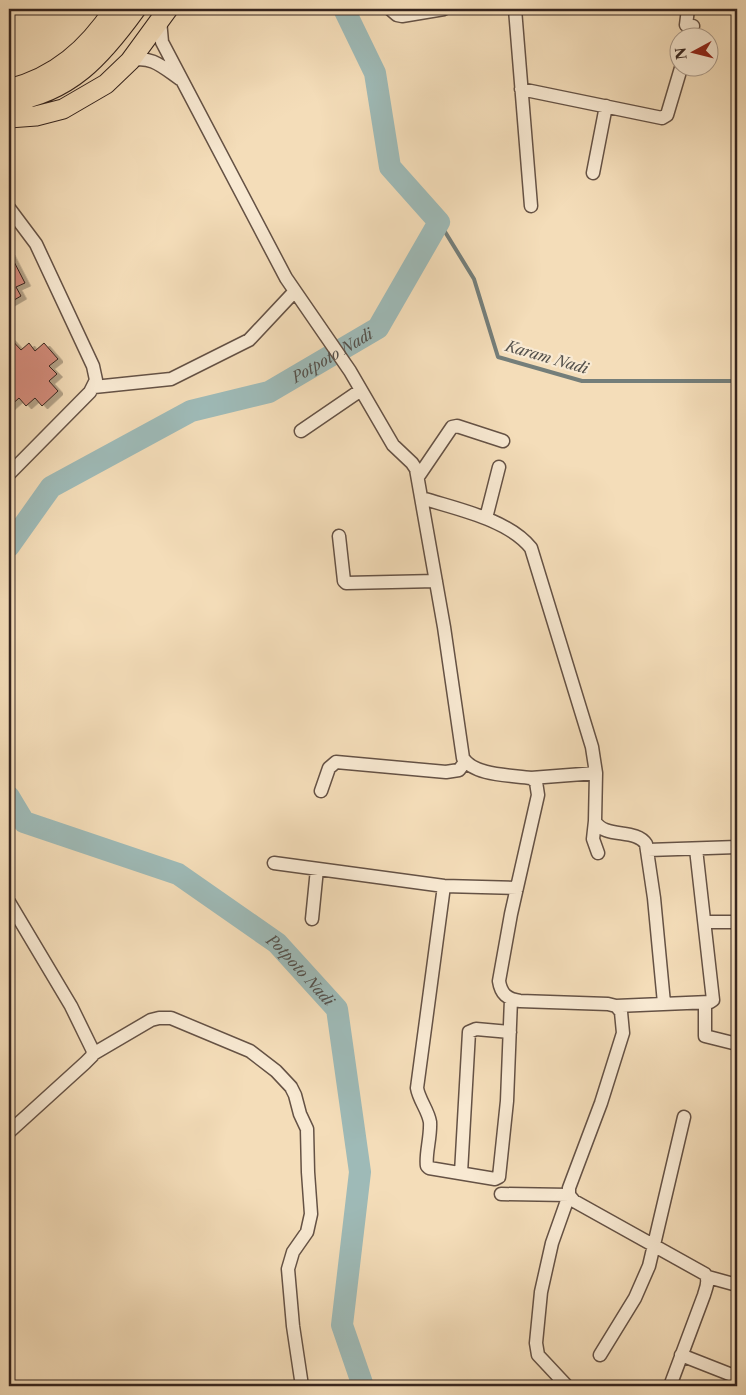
<svg xmlns="http://www.w3.org/2000/svg" width="746" height="1395" font-family="'Libre Caslon Text',serif">
	<defs>
		<filter id="shadow"><feDropShadow dx="5.5" dy="3" stdDeviation="0" flood-color="#0004"/></filter>
	</defs>
	<rect width="100%" height="100%" fill="#f4ddb9"/>
	<filter id="stains"><feTurbulence type="fractalNoise" baseFrequency=".004" numOctaves="4"/><feColorMatrix values="0 0 0 0 .2 0 0 0 0 .09 0 0 0 0 .02 0 0 0 .5 -.17"/></filter>
	<radialGradient id="worn" r=".72"><stop offset=".6" stop-color="#630" stop-opacity="0"/><stop offset="1" stop-color="#630" stop-opacity=".3"/></radialGradient>
	<g fill="none" stroke-linecap="round" stroke-linejoin="round">
		<!-- stream -->
		<path stroke="#747e7a" stroke-width="4" d="M 439,222 L 474,279 L 498,357 L 582,381 L 737,381"/>
		<!-- river -->
		<g stroke="#9ebab7" stroke-width="22">
			<path id="s1" d="M 9,546 L 51,487 L 191,411 L 269,392 L 378,328 L 439,222 L 390,167 L 375,73 L 344,9"/>
			<path id="s2" d="M 9,797 L 24,822 L 178,874 L 277,943 L 337,1009 L 360,1172 L 342,1325 L 363,1386"/>
		</g>
	</g>
	<!-- building -->
	<path fill="#d48c7c" stroke="#35241e" filter="url(#shadow)" d="M 9,252 L 25,283 L 16,287 L 21,296 L 9,303 Z
		M 9,337 L 21,350 L 29,343 L 35,351 L 44,343 L 58,359 L 49,366 L 57,374 L 49,381 L 58,391 L 42,406 L 35,398 L 26,406 L 19,398 L 9,407 Z"/>
	<g fill="none" stroke-linecap="round" stroke-linejoin="round">
		<defs>
			<path id="minor" d="M 390,9 L 397,15 L 402,16 L 444,9
				M 515,9 L 531,206
				M 160,20 L 162,42 L 286,278 L 350,371 L 393,445 L 412,463 L 416,469 L 444,627 L 463,758 C 474,776 512,775 531,778 L 536,782 L 538,795 L 511,914 L 499,981 C 501,994 507,999 520,1001 L 608,1004 L 616,1006 L 621,1012 L 623,1033 L 601,1103 L 569,1188 L 569,1195 L 574,1201 L 705,1274 C 710,1280 706,1288 704,1295 L 670,1386
				M 686,25 L 688,9
				M 689,38 L 693,26
				M 130,61 C 150,54 164,68 180,79
				M 521,89 L 662,118 L 667,115 L 681,68
				M 593,173 L 606,106
				M 9,208 L 36,244 L 93,366 L 96,380 L 90,392 L 9,474
				M 94,387 L 171,379 L 249,340 L 295,291
				M 301,431 L 361,390
				M 418,477 L 452,427 L 457,426 L 503,441
				M 422,498 C 456,509 508,519 531,548 L 592,747 L 596,773 L 595,821 C 604,839 636,828 646,844 L 654,898 L 664,1003
				M 486,518 L 499,467
				M 339,536 L 344,581 L 346,583 L 436,581
				M 531,778 L 596,773
				M 321,791 L 329,768 L 336,762 L 446,772 L 459,770 L 465,762
				M 595,821 L 593,839 L 598,853
				M 648,850 L 737,847
				M 274,863 L 444,886 L 517,888
				M 444,886 L 417,1088 C 419,1100 428,1110 430,1122 C 431,1137 425,1155 427,1166 L 429,1168 L 495,1179 L 499,1177 L 507,1101 L 511,999
				M 9,902 L 71,1006 L 93,1051 L 92,1056 L 85,1063 L 9,1132
				M 312,919 L 317,869
				M 705,922 L 737,922
				M 705,1003 L 705,1036 L 737,1044
				M 616,1006 L 710,1002 L 713,1000 L 696,849
				M 93,1054 L 151,1020 L 159,1018 L 171,1018 L 250,1051 L 276,1071 L 291,1087 L 295,1095 L 300,1114 L 307,1129 L 308,1172 L 311,1214 L 307,1232 L 293,1252 L 288,1269 L 293,1326 L 302,1386
				M 461,1173 L 469,1032 L 476,1029 L 510,1032
				M 501,1194 L 569,1195 L 552,1243 L 541,1292 L 536,1343 L 538,1355 L 567,1386
				M 708,1277 L 737,1285
				M 600,1355 L 635,1298 L 649,1266 L 684,1117
				M 681,1355 L 737,1377"/>
			<path id="primary" d="M 9,89 C 56,77 87,49 114,9
				M 9,102 C 70,93 102,56 136,9
				M 9,118 L 36,116 L 63,109 L 106,84 L 130,61 L 168,9"/>
		</defs>
		<!-- minor casing -->
		<use href="#minor" stroke="#655245" stroke-width="15"/>
		<!-- primary casing -->
		<use href="#primary" stroke="#35241e" stroke-width="21"/>
		<!-- minor -->
		<use href="#minor" stroke="#f8e9d2" stroke-width="12"/>
		<!-- primary -->
		<use href="#primary" stroke="#f4ddb9" stroke-width="19"/>
	</g>
	<g text-anchor="middle" dominant-baseline="central" stroke-width="4.5" stroke-linejoin="round" paint-order="stroke">
		<!-- water labels -->
		<g font-size="15" font-style="italic" fill="#54514c" stroke="#f8e9d2">
			<text stroke="none"><textPath href="#s1" startOffset="385">Potpoto Nadi</textPath></text>
			<text transform="translate(547 357) rotate(16)">Karam Nadi</text>
			<text stroke="none"><textPath href="#s2" startOffset="348">Potpoto Nadi</textPath></text>
		</g>
	</g>
	<!-- margin -->
	<rect width="746" height="1395" fill="none" stroke="#f4ddb9" stroke-width="30"/>
	<rect x="10" y="10" width="726" height="1375" fill="none" stroke="#35241e" stroke-width="2.5"/>
	<rect x="15" y="15" width="716" height="1365" fill="none" stroke="#35241e"/>
	<!-- north arrow -->
	<g transform="translate(694 52) rotate(263)"><circle r="24" fill="#f8e9d2" stroke="#aa9a8a"/>
	<path d="M0-4L9 19L0 12L-9 19Z" fill="#8f2418"/>
	<text y="-8" font-size="14" font-weight="bold" text-anchor="middle" fill="#35241e">N</text>
	</g>
	<rect width="100%" height="100%" filter="url(#stains)"/>
	<rect width="100%" height="100%" fill="url(#worn)"/>
</svg>
